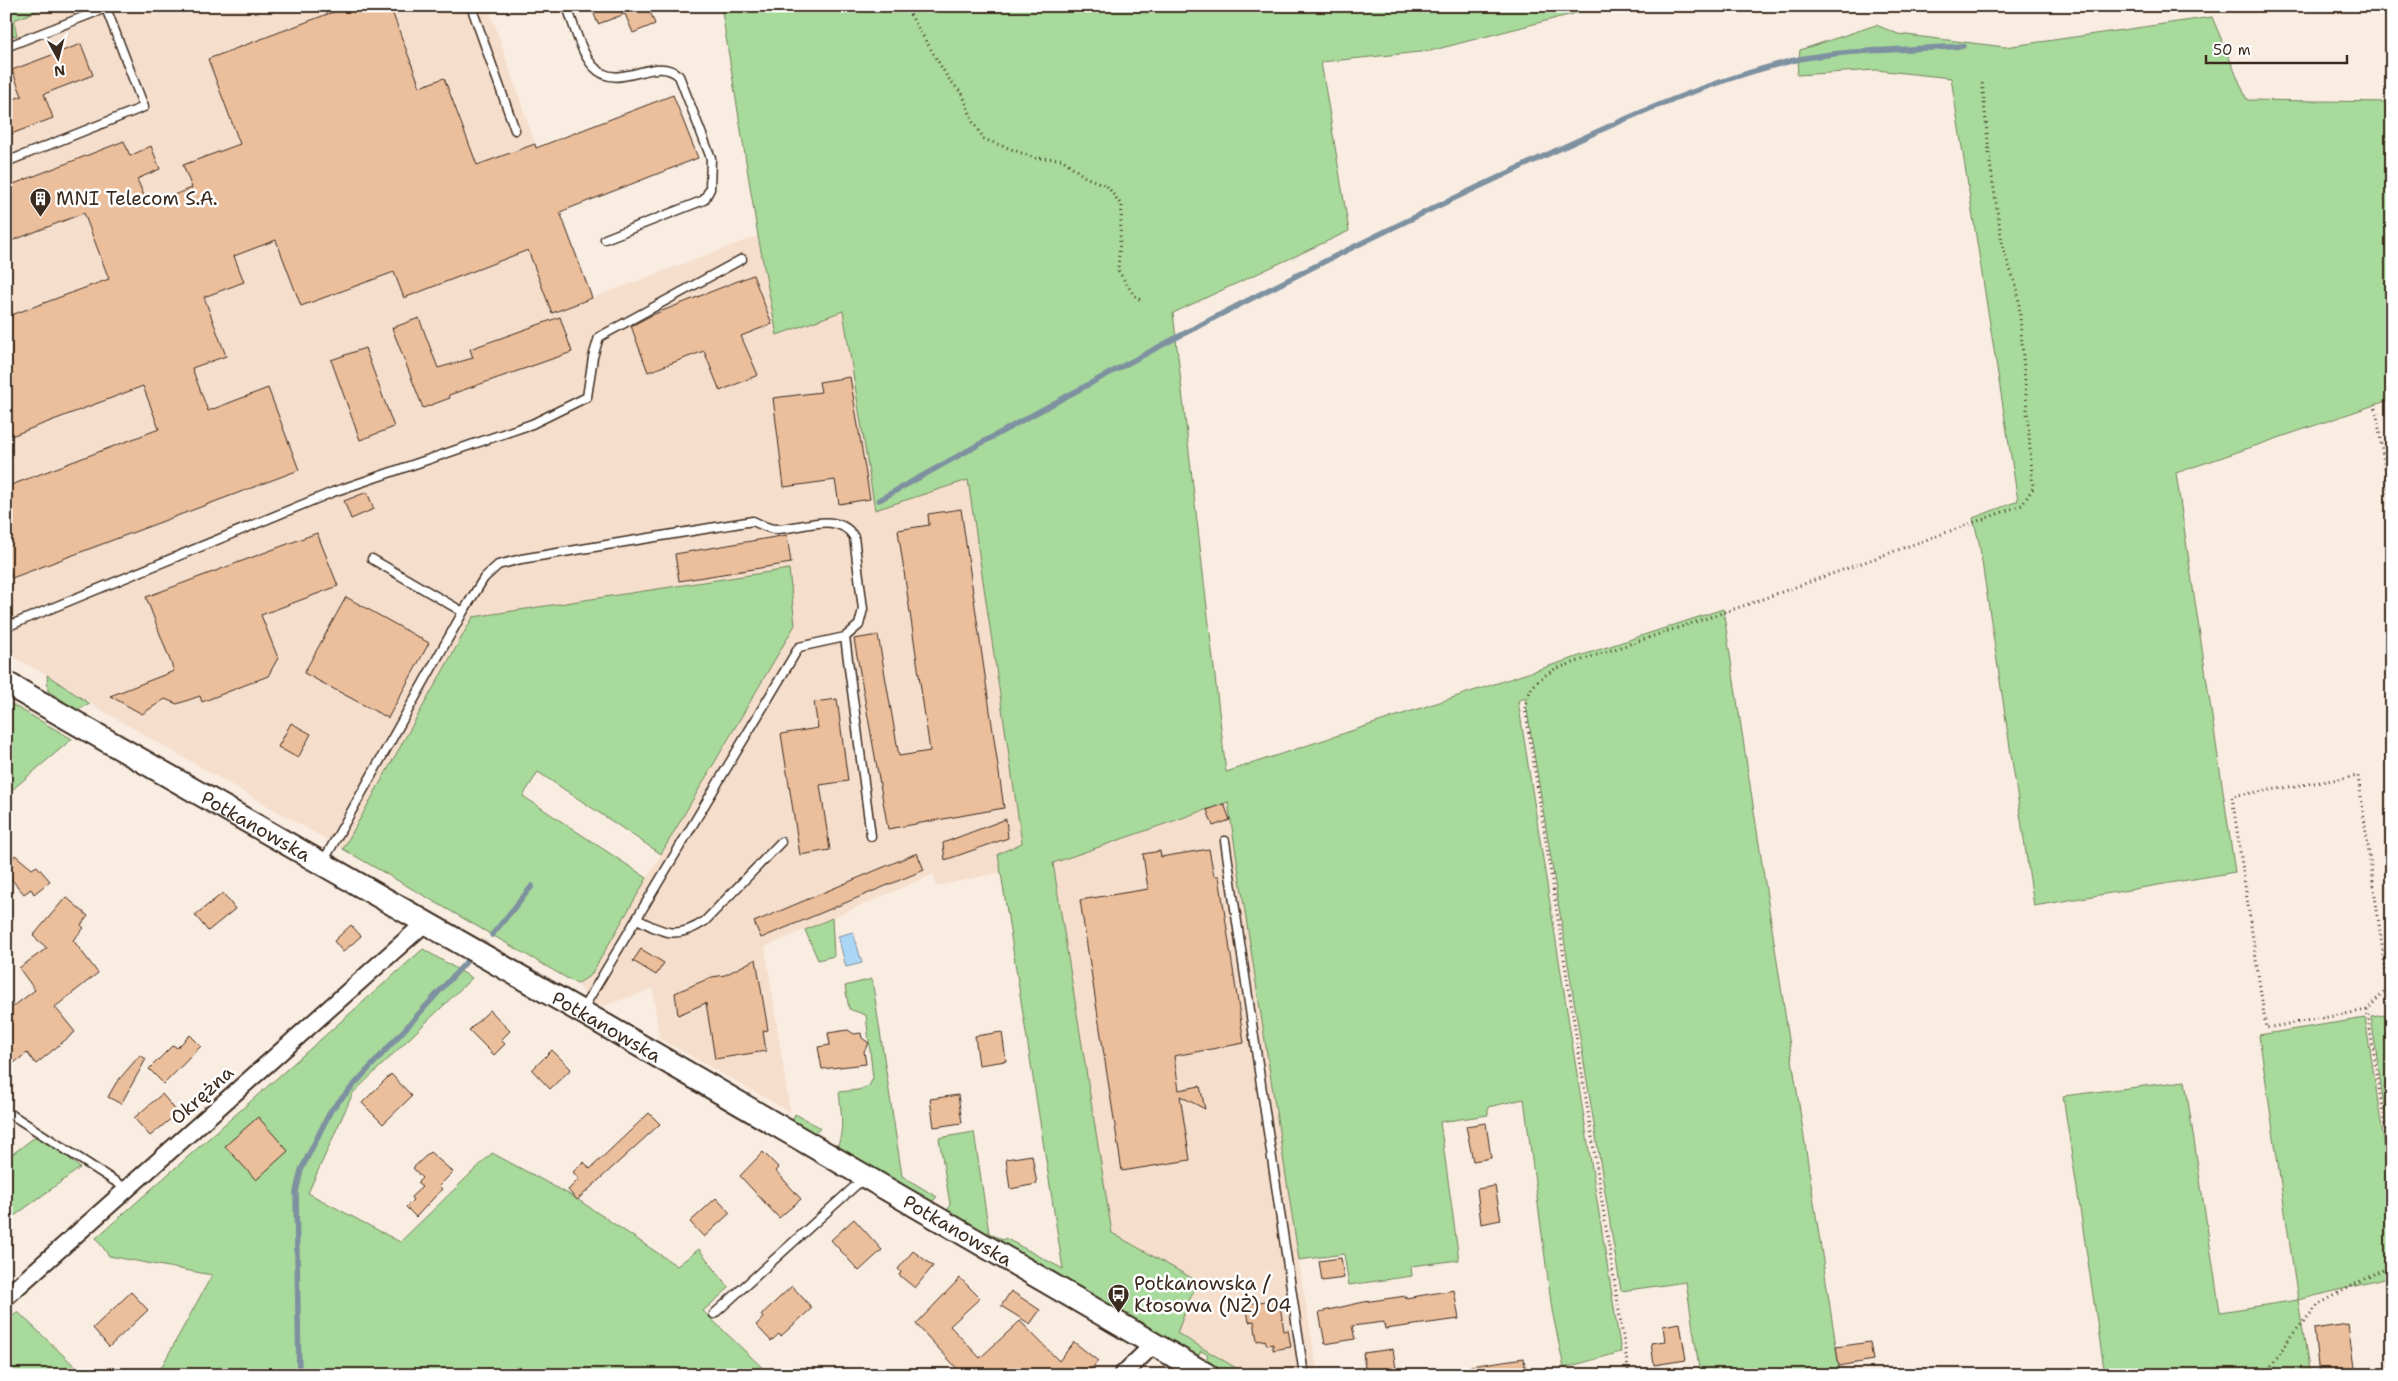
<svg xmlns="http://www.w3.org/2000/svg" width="2398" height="1381" font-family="'Shantell Sans',sans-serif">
	<rect width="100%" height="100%" fill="#f9ece1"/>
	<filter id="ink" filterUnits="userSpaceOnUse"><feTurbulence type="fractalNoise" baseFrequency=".02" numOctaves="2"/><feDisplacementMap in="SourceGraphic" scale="10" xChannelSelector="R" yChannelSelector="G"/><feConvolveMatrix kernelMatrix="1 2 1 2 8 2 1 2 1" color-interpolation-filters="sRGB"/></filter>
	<g filter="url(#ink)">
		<!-- built -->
		<path fill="#f5decc" d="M 50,6 L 488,6 L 535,144 L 592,298 L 758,236 L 777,334 L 843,311 L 875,510 L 968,479 L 1022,843 L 998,854 L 1002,872 L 936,886 L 934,874 L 765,947 L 790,1112 L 659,1038 L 653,989 L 597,1008 L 577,984 L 591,974 L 795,625 L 473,617 L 343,849 L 77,696 L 47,675 L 6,653 L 6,22 Z
			M 1228,802 L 1302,1281 L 1318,1375 L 1248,1375 L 1177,1333 L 1179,1327 L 1112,1233 L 1053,863 Z"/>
		<!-- green -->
		<path fill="#a8da9b" stroke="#72825c" d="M 21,6 L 50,6 L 14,20 L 17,36 L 6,35 L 6,12 Z
			M 721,6 L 1603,6 L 1430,51 L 1321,62 L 1349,231 L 1173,313 L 1226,772 L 1723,609 L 1840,1372 L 1815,1375 L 1700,1375 L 1686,1282 L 1621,1291 L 1525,698 L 1518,701 L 1621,1352 L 1564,1368 L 1552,1310 L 1524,1099 L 1488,1107 L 1488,1115 L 1440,1122 L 1459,1260 L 1411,1266 L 1412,1276 L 1349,1285 L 1344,1254 L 1299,1260 L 1228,802 L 1053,863 L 1112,1233 L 1197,1281 L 1177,1333 L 1248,1375 L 1229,1375 L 1205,1361 L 1208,1355 L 1201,1351 L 1197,1358 L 1065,1279 L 1063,1282 L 947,1212 L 950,1204 L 939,1138 L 974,1132 L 989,1233 L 1003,1240 L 1005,1238 L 1063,1269 L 998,854 L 1022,843 L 968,480 L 875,510 L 843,311 L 777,335 L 758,236 Z
			M 2212,17 L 2247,100 L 2392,102 L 2392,399 L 2176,473 L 2235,872 L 2034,906 L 1979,542 L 1973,518 L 2018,501 L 1951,78 L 1876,70 L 1797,75 L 1800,50 L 1876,25 L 1898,34 L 2005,47 Z
			M 789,569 L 795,625 L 661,854 L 538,772 L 523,796 L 647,878 L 591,975 L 577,984 L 343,849 L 473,617 Z
			M 47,675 L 90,704 L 76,710 L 63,705 L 65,702 L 48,691 Z
			M 6,701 L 72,739 L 6,795 Z
			M 832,918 L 834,956 L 818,960 L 805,930 Z
			M 423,949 L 472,978 L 353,1093 L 308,1193 L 400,1242 L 492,1153 L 574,1197 L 677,1266 L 699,1249 L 729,1288 L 703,1311 L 770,1375 L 157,1375 L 212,1275 L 109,1256 L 96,1238 Z
			M 872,979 L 902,1176 L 937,1197 L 930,1204 L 836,1150 C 845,1131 841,1112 839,1092 L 858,1090 L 869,1086 L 873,1078 L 866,1015 L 849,1009 L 845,986 Z
			M 2392,1014 L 2392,1161 L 2371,1017 Z
			M 2365,1018 L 2392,1193 L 2392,1277 L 2298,1300 L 2310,1375 L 2105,1375 L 2063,1096 L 2185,1081 L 2220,1312 L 2298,1300 L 2259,1035 Z
			M 795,1114 L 821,1128 L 812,1135 L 791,1124 Z
			M 35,1137 L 62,1152 L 80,1168 L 6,1222 L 6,1159 Z
			M 18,1312 L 84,1375 L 6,1375 L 6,1321 Z"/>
		<!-- water -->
		<path fill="#abd6f6" stroke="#7e91a0" d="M 853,932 L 862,963 L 846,967 L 838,936 Z"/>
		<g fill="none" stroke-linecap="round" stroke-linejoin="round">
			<!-- stream -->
			<path stroke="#7e91a0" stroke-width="5.5" d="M 879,500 C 1075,390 1273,283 1476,188 C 1579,140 1679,89 1791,61 C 1842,49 1910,50 1963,46
				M 492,935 L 532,886
				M 299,1375 L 296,1192 L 301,1170 L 331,1110 L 468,960"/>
		</g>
		<!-- building -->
		<path fill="#ecbf9c" stroke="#3b2a1e" d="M 349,6 L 390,6 L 420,87 L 444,78 L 477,165 L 535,144 L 536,148 L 673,95 L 698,158 L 560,212 L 592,298 L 552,313 L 528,250 L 404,298 L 394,272 L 301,306 L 276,240 L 234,256 L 244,282 L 204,297 L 226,356 L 192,368 L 208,411 L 268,388 L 299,470 L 12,578 L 10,573 L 6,574 L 6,487 L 159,429 L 143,386 L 6,438 L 6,317 L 109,279 L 84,213 L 6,243 L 6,187 L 124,141 L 130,156 L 151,146 L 160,169 L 137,179 L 148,205 L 192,188 L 183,165 L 240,144 L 208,59 Z
			M 591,6 L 648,6 L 655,24 L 633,33 L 625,14 L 598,24 Z
			M 81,44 L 93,75 L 44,94 L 53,118 L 6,136 L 6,102 L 22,96 L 12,70 Z
			M 753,275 L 772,324 L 741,336 L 758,375 L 720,391 L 704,351 L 648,372 L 631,326 L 652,315 Z
			M 560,317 L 572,352 L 449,395 L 450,398 L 423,408 L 392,328 L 419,318 L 438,368 L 473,358 L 470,349 Z
			M 365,348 L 394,427 L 360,440 L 331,360 Z
			M 850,377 L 870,499 L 839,504 L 835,480 L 784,487 L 773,398 L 821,392 L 819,382 Z
			M 367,492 L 374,509 L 351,519 L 344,501 Z
			M 961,509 L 1004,808 L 888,829 L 854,639 L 878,635 L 899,756 L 930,751 L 898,530 L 929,525 L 928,514 Z
			M 317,533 L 338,586 L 261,615 L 278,658 L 268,676 L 202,702 L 200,696 L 177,704 L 165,699 L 142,714 L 110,696 L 174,671 L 146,597 Z
			M 787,535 L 791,563 L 679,581 L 675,554 Z
			M 346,597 L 429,643 L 388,718 L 304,673 Z
			M 837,699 L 848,781 L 820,785 L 830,850 L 800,855 L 781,734 L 818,728 L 814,702 Z
			M 291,723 L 311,734 L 298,758 L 278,747 Z
			M 1224,804 L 1230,820 L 1213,826 L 1207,810 Z
			M 1006,819 L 1008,838 L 945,860 L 943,843 Z
			M 1209,849 L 1214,876 L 1219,876 L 1244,1043 L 1174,1056 L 1179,1090 L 1200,1086 L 1205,1109 L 1180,1096 L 1190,1160 L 1122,1171 L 1080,900 L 1148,889 L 1143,854 L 1160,851 L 1161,857 Z
			M 917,853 L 924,870 L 761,938 L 754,922 Z
			M 15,855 L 32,869 L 37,866 L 50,881 L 34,894 L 31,889 L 24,894 L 6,873 L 6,866 Z
			M 223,893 L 235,909 L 208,931 L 195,915 Z
			M 66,897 L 88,916 L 81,925 L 84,928 L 73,940 L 98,973 L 55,1007 L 75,1032 L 36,1064 L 27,1053 L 6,1069 L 6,1012 L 35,990 L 19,968 L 47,948 L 33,936 Z
			M 351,925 L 361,936 L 343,952 L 334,941 Z
			M 641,949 L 664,963 L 656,975 L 633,961 Z
			M 756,959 L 768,1030 L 763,1031 L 766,1051 L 715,1059 L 706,1003 L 678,1015 L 675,993 L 712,977 L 725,975 Z
			M 490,1010 L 510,1031 L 501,1040 L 505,1044 L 494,1055 L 469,1030 Z
			M 848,1030 L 854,1034 L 861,1033 L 862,1038 L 869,1043 L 864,1051 L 866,1064 L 822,1069 L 818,1047 L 830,1045 L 828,1033 Z
			M 1002,1032 L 1006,1061 L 979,1065 L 975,1036 Z
			M 190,1035 L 201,1046 L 164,1084 L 149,1069 L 173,1045 L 177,1048 Z
			M 552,1050 L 571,1069 L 550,1089 L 532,1070 Z
			M 140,1055 L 146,1059 L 121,1104 L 108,1097 L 116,1083 Z
			M 391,1074 L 412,1096 L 383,1124 L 362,1103 Z
			M 162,1094 L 178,1113 L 150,1136 L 134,1118 Z
			M 958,1095 L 962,1123 L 934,1127 L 930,1099 Z
			M 649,1113 L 660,1124 L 577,1200 L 568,1190 L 579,1179 L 573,1172 L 584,1162 L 590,1169 Z
			M 258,1117 L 288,1151 L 256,1180 L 225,1146 Z
			M 1486,1123 L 1491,1158 L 1473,1161 L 1466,1126 Z
			M 430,1152 L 453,1172 L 439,1186 L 442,1189 L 416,1217 L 406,1207 L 413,1200 L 411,1197 L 422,1187 L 417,1183 L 422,1178 L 413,1168 Z
			M 763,1152 L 779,1168 L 776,1171 L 801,1199 L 779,1218 L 740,1176 Z
			M 1032,1155 L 1037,1184 L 1010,1189 L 1006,1159 Z
			M 1495,1186 L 1501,1220 L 1481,1224 L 1477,1189 Z
			M 716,1198 L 730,1213 L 704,1237 L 690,1222 Z
			M 854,1219 L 882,1250 L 859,1271 L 831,1240 Z
			M 913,1251 L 933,1266 L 915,1288 L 899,1275 L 901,1272 L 898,1269 Z
			M 1341,1258 L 1344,1278 L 1322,1281 L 1319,1261 Z
			M 960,1278 L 980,1298 L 950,1326 L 980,1358 L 1020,1321 L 1059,1361 L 1074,1342 L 1098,1361 L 1086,1375 L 963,1375 L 916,1324 Z
			M 792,1286 L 812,1308 L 781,1336 L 779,1334 L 771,1341 L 756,1325 L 763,1318 L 761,1315 Z
			M 1454,1290 L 1459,1319 L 1385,1329 L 1384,1322 L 1352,1326 L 1355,1339 L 1325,1344 L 1319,1312 L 1364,1302 L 1406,1296 L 1406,1298 Z
			M 1011,1291 L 1040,1310 L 1030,1324 L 1001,1306 Z
			M 131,1292 L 148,1310 L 109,1347 L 93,1328 Z
			M 1279,1299 L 1284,1331 L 1288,1330 L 1291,1347 L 1273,1350 L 1273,1344 L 1267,1345 L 1265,1340 L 1257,1341 L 1254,1321 L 1249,1322 L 1246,1304 Z
			M 1680,1323 L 1686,1360 L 1654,1365 L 1651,1343 L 1665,1341 L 1663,1326 Z
			M 2348,1324 L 2355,1375 L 2319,1375 L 2314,1329 Z
			M 1870,1342 L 1873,1360 L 1839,1366 L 1836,1347 Z
			M 1393,1349 L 1397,1375 L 1366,1375 L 1363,1353 Z
			M 1524,1358 L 1526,1375 L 1471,1375 L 1470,1366 Z"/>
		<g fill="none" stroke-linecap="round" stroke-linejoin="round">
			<defs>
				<path id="lane" d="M 471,6 L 515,130
					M 567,6 C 573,23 581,53 593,66 C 619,95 654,53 679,76 L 711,158 L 710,189 L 704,200 L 605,239
					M 6,47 L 106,8 L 144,107 L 6,162
					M 463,612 L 484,578 L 498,565 L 521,559 L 753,521 C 760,524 768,529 776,529 C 801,529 838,510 854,537 L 863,609 L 859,625 L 845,637 L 799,647 L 582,1010
					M 6,627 L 333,492 L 532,424 L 587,397 L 593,357 L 599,337 L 742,259
					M 845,637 L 871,836
					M 1225,841 L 1304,1375
					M 323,862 L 463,612 L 372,559
					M 637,919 C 664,933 677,940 705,921 L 781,842
					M 6,1114 L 12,1115 L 127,1189
					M 714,1314 L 864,1178"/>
				<path id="street" d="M 6,1297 L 425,923
					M 1122,1375 L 1154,1344"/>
				<g id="secondary">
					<path id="s1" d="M 6,683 L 596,1020 L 1207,1375"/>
				</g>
			</defs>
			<!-- lane casing -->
			<use href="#lane" stroke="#3b2a1e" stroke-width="11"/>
			<!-- street casing -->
			<use href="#street" stroke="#3b2a1e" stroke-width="20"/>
			<!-- secondary casing -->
			<use href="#secondary" stroke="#3b2a1e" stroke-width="26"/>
			<!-- path -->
			<path stroke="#3b2a1e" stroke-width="3" stroke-dasharray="1 4" stroke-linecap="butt" d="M 905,6 L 948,78 L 963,95 L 973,122 L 984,139 L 1035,158 L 1062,159 L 1085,177 L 1107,186 L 1122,206 L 1118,270 L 1133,294 L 1142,301
				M 6,9 L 7,9
				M 2376,408 L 2392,517
				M 2392,987 L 2388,987 L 2367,1010 L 2392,1172
				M 2367,1010 L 2266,1028 L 2232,796 L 2358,776 L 2388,987
				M 1629,1375 L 1525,707 C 1530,685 1536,681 1555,669 L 1743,606 L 2022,505 L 2033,488 L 2018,291 L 2003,249 L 1990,163 L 1982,81
				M 2268,1375 L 2268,1371 L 2291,1336 L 2319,1304 L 2392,1264"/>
			<!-- lane -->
			<use href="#lane" stroke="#fff" stroke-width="8"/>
			<!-- street -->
			<use href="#street" stroke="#fff" stroke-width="16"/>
			<!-- secondary -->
			<use href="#secondary" stroke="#fff" stroke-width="22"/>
		</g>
	</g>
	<!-- icons -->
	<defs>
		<symbol id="building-pin" viewBox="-11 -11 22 30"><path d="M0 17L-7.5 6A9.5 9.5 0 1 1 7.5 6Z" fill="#3b2a1e" stroke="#fff"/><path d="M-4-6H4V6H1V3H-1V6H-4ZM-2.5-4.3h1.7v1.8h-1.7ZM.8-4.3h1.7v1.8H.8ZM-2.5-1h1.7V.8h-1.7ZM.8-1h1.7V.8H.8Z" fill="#fff"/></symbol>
		<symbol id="bus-pin" viewBox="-11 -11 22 30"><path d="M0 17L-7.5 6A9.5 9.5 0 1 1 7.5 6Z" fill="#3b2a1e" stroke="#fff"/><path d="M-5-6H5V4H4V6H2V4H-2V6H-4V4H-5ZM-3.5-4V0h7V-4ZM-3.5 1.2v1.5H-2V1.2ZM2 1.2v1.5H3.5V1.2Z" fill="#fff"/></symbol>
	</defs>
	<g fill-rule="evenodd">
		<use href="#building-pin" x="28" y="186" width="25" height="34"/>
		<use href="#bus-pin" x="1106" y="1282" width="25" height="34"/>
	</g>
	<g text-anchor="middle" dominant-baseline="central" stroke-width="5" stroke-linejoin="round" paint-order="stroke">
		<!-- poi labels -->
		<g font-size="19" fill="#3b2a1e" stroke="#fff" text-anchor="start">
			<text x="56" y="198">MNI Telecom S.A.</text>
			<text x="1134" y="1283">Potkanowska /<tspan x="1134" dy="22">Kłosowa (NŻ) 04</tspan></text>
		</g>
		<!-- street labels -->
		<g font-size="19" fill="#3b2a1e" stroke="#fff">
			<text stroke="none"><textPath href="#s1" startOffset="288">Potkanowska</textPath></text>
			<text stroke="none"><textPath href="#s1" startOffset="692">Potkanowska</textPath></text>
			<text transform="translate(202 1095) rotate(-42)">Okrężna</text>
			<text stroke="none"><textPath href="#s1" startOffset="1098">Potkanowska</textPath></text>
		</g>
	</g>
	<!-- margin -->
	<rect width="2398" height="1381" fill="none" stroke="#fff" stroke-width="25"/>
	<rect x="12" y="12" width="2373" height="1356" fill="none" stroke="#3b2a1e" stroke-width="2" filter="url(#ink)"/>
	<!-- north arrow -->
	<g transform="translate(58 58) rotate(173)" stroke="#ffffff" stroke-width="4" paint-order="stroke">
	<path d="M0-4L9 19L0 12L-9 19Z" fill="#3b2a1e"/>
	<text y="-8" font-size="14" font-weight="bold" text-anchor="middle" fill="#3b2a1e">N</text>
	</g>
	<!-- scale -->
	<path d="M2206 55v8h141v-8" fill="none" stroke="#3b2a1e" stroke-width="2.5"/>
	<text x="2213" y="55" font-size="15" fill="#3b2a1e" stroke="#ffffff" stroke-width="4" paint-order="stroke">50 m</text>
</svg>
